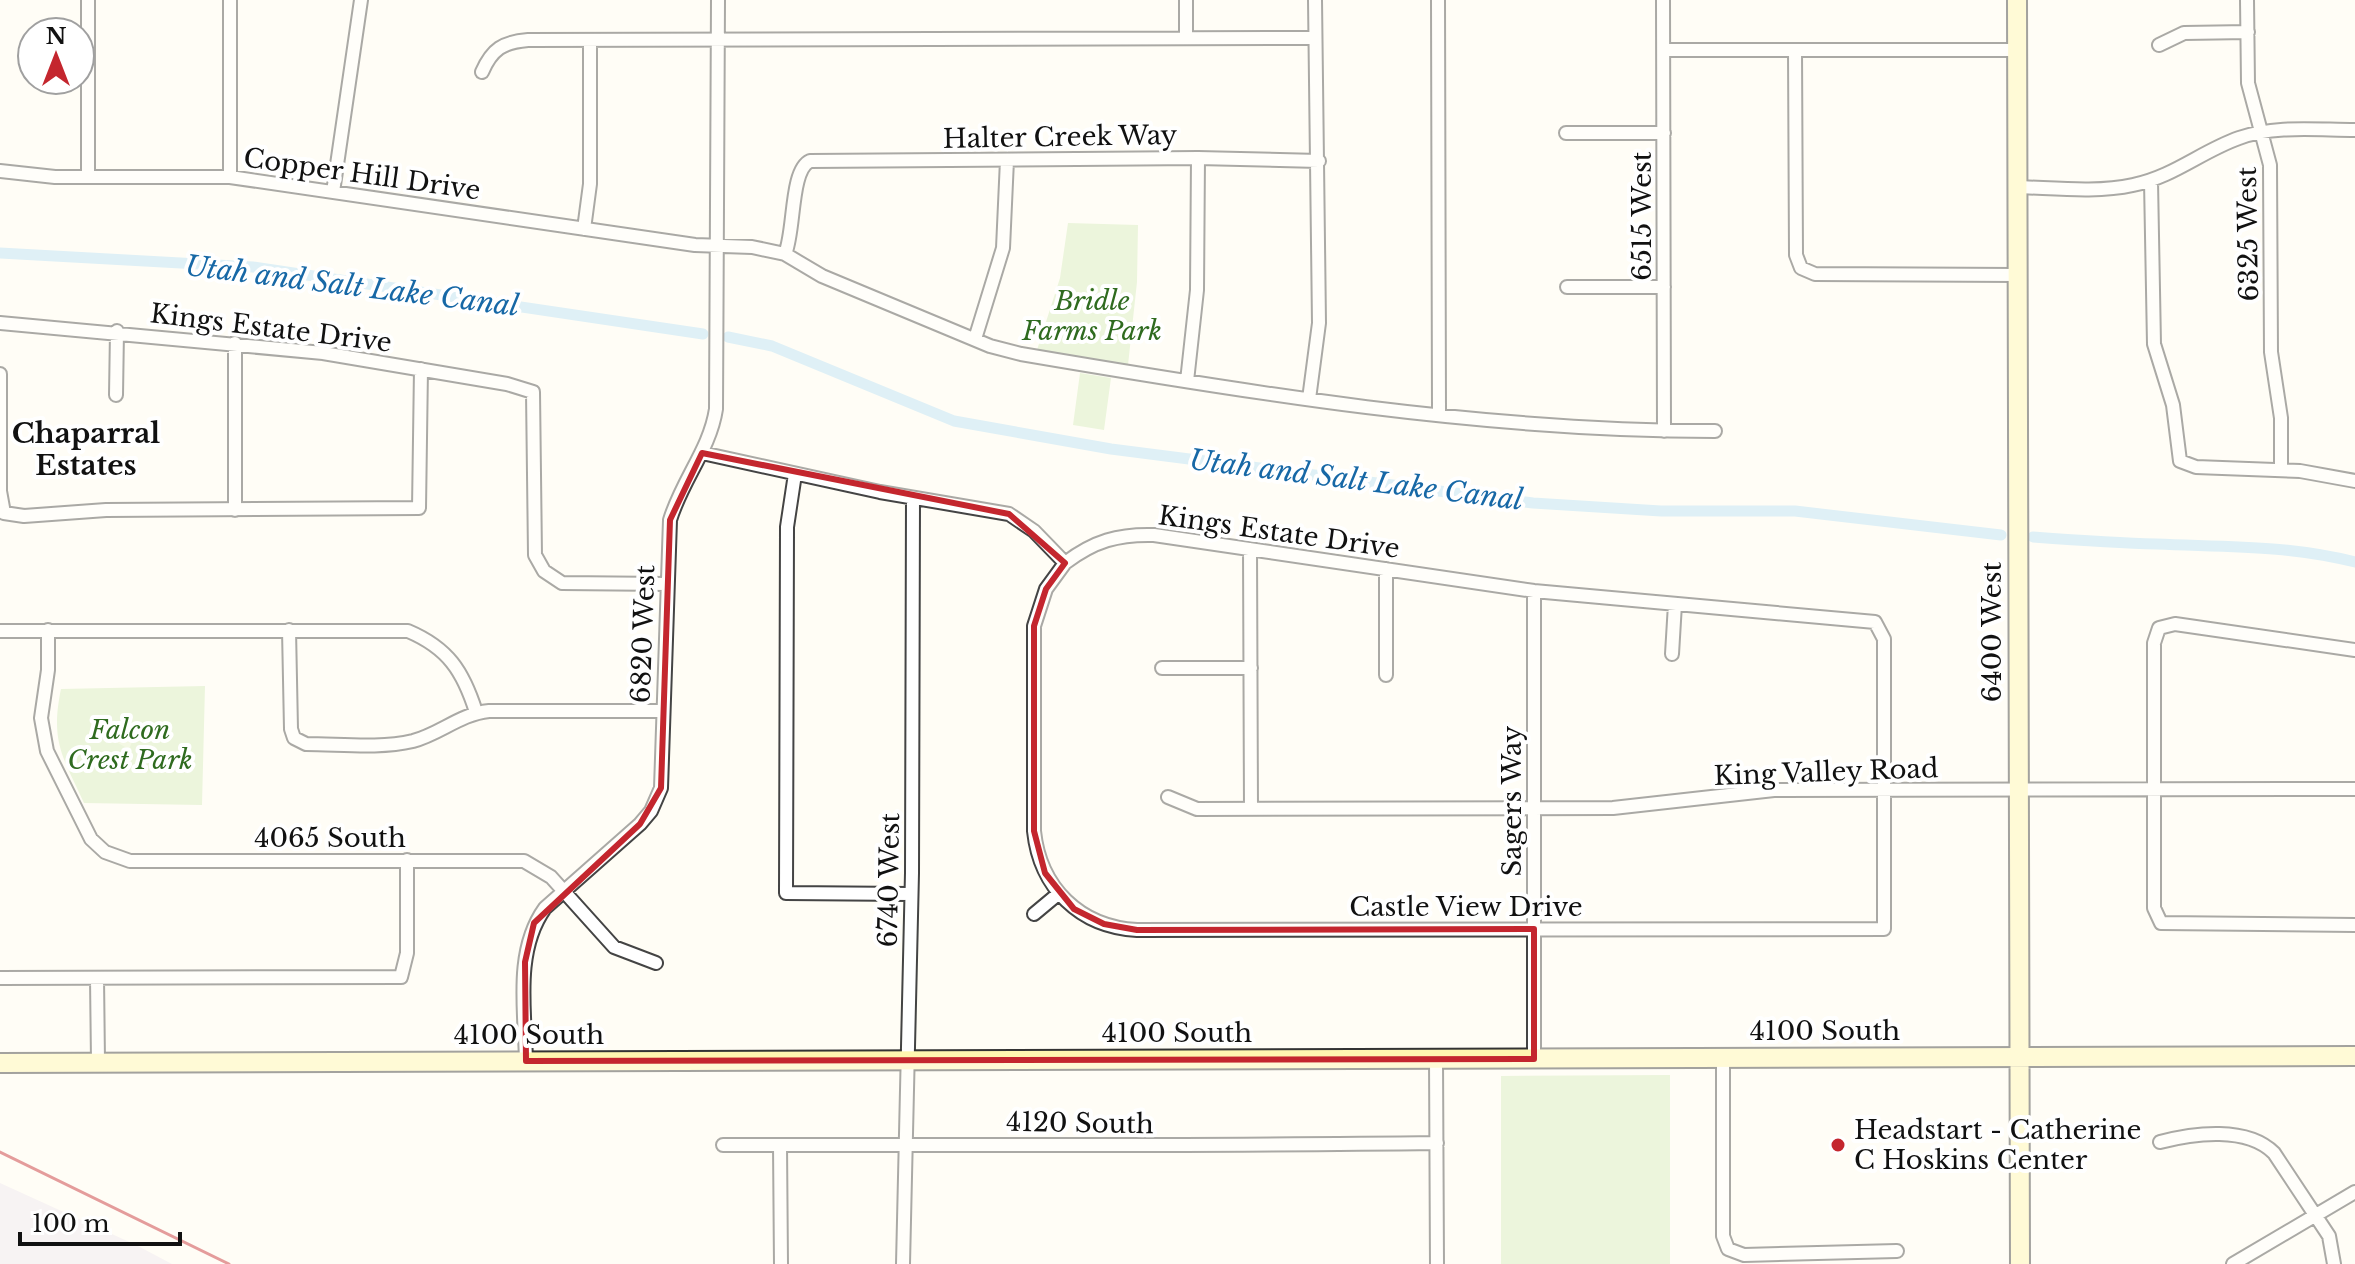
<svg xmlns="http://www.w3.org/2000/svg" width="2355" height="1264" font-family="'Libre Baskerville',serif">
	<rect width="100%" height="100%" fill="#fffdf5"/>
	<!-- industrial -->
	<path fill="#eee6ef" d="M 0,1183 L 136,1245 L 172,1264 L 0,1264 Z"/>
	<!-- green -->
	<path fill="#d5ebbd" d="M 1068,223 L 1138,225 L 1137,282 L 1128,365 L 1037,350 L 1060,278 Z
		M 1080,373 L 1111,378 L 1104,430 L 1073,425 Z
		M 205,686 L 202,805 L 84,803 C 63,757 50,742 61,689 Z
		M 1670,1075 L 1670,1264 L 1501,1264 L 1501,1076 Z"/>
	<!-- pitch -->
	<path fill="#e6f2cf" d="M 124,720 L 139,726 L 129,749 L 114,741 Z"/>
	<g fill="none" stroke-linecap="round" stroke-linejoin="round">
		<!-- canal -->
		<path stroke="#b9e0f7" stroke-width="11" d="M 0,253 L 253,267 L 703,334
			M 728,337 L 772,346 L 954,421 L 1111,449 L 1533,503 L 1661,511 L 1795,511 L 2001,535
			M 2033,537 C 2074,540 2116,543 2157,544 C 2227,547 2287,545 2355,562"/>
		<defs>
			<path id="street" d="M 88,0 L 88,176
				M 230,0 L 230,177
				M 1186,0 L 1186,38
				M 1438,0 L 1439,415
				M 1663,0 L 1664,431
				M 2247,0 L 2248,83 L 2270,165 L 2271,352 L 2281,418 L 2281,469
				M 2159,45 L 2184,33 L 2248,32
				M 1664,50 L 2017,50
				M 1795,50 L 1796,255 L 1801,268 L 1815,274 L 2017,275
				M 482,72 C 492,49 503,42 528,40 L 1315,38
				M 1566,133 L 1664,133
				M 0,171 L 55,177 L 230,177 L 695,245 L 752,247 L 785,254 L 822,276 L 990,346 L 1021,354 C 1250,393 1482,431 1715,431
				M 2151,181 L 2154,344 L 2173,405 L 2180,461 L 2196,467 L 2300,471 L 2355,481
				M 2017,187 C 2054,188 2097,193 2133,185 C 2173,177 2202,151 2239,138 C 2275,125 2317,130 2355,130
				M 333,192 L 361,0
				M 584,229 L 590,184 L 590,41
				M 785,254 C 795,231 790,170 810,161 L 1198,158 L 1319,161
				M 1567,287 L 1664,287
				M 0,323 L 323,353 L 507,384 L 533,392 L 535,555 L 544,571 L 562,583 L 667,584
				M 975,339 L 1003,248 L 1007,160
				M 235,343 L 235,510
				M 0,374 L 0,491 L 4,513 L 24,516 L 106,510 L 419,508 L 421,369
				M 1187,381 L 1197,290 L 1198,158
				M 116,395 L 117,331
				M 1309,399 L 1319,323 L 1315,0
				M 702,453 L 880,492 L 1009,514 L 1034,531 L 1065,563 C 1094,541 1118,534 1154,535 L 1534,591 L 1875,622 L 1884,639 L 1884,929 L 1137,930 C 1080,927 1040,888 1034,831 L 1034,626 L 1046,589 L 1065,563
				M 795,474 L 787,527 L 786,893 L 910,894
				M 1250,549 L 1251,809
				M 1386,569 L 1386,675
				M 48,630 L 48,670 L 41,718 L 47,751 L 91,839 L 105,852 L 130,861 L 524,861 L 551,877 L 614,947 L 656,963
				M 289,630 L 291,729 L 294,738 L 306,744 C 340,744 379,749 413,741 C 440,734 460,714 489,711 L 663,711
				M 0,631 L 408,631 C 448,648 463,671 476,712
				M 2355,650 L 2175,624 L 2159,628 L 2154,643 L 2154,908 L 2161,923 L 2355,925
				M 1672,654 L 1675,604
				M 1162,668 L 1251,668
				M 1168,797 L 1197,809 L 1613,808 L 1774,790 L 2355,789
				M 1034,914 L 1058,894
				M 0,978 L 401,977 L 407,953 L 407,860
				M 97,978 L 98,1061
				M 1723,1057 L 1723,1236 L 1728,1249 L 1744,1255 L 1897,1251
				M 1436,1059 L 1437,1264
				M 1534,1059 L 1534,591
				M 526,1061 C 525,1011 514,951 545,908 L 640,824 L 651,811 L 661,788 L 670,520 C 682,480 710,449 716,409 L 718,0
				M 2160,1142 C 2194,1133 2247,1126 2274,1153 L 2329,1236 L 2334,1264
				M 723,1145 C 961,1145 1199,1146 1437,1143
				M 780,1145 L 781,1264
				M 903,1264 L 912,873 L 913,498
				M 2233,1264 L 2355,1192"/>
			<path id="secondary" d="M 2017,0 L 2020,1264
				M 0,1063 L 2355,1056"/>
		</defs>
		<!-- street casing -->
		<use href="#street" stroke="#444" stroke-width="16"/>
		<!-- secondary casing -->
		<use href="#secondary" stroke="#333" stroke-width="22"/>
		<!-- street -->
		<use href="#street" stroke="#fff" stroke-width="12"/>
		<!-- secondary -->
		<use href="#secondary" stroke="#fff6b0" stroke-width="18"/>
		<!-- rail -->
		<path stroke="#c4262e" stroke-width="3" d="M 0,1152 L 229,1264"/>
	</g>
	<!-- marked area -->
	<path d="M0 0H2355V1264H0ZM 702,453 L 1009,514 L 1065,563 L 1046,589 L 1034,626 L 1034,831 L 1045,873 L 1074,909 L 1104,924 L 1137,930 L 1534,929 L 1534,1059 L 526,1061 L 525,962 L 534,923 L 640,824 L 661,788 L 670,520 Z" fill="#fffdf5" fill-opacity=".55" fill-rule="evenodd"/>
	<path fill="none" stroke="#c4262e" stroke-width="6" stroke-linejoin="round" d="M 702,453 L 1009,514 L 1065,563 L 1046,589 L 1034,626 L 1034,831 L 1045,873 L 1074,909 L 1104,924 L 1137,930 L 1534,929 L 1534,1059 L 526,1061 L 525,962 L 534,923 L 640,824 L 661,788 L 670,520 Z"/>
	<!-- markers -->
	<circle fill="#c4262e" stroke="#fff" stroke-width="3" cx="1838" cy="1145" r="8"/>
	<g text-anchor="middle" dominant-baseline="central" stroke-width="8" stroke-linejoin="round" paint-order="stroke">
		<!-- street labels -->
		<g font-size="26" fill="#111" stroke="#fff">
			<text transform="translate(1060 137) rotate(-1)">Halter Creek Way</text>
			<text transform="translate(362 174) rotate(8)">Copper Hill Drive</text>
			<text transform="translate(1642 216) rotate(-90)">6515 West</text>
			<text transform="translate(2248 234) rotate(-91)">6325 West</text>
			<text transform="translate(271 328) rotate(7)">Kings Estate Drive</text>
			<text transform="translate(1279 532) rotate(8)">Kings Estate Drive</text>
			<text transform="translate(1992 632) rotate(-90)">6400 West</text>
			<text transform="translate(643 634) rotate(-88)">6820 West</text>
			<text transform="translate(1826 772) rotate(-2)">King Valley Road</text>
			<text transform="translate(1512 801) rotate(-90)">Sagers Way</text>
			<text x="330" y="838">4065 South</text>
			<text transform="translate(889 880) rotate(-89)">6740 West</text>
			<text x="1466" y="907">Castle View Drive</text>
			<text x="1825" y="1031">4100 South</text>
			<text x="1177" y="1033">4100 South</text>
			<text x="529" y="1035">4100 South</text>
			<text transform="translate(1080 1123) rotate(1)">4120 South</text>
		</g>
		<!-- park labels -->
		<g font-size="26" font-style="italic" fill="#2f6b1f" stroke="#fff">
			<text x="1092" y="301">Bridle<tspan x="1092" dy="30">Farms Park</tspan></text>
			<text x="130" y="730">Falcon<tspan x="130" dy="30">Crest Park</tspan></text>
		</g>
		<!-- poi labels -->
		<g font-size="26" fill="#111" stroke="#fff" text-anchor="start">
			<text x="1854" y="1130">Headstart - Catherine<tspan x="1854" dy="30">C Hoskins Center</tspan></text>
		</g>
		<!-- water labels -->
		<g font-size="28" font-style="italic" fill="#1768a6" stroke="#fff">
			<text transform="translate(352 286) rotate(7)">Utah and Salt Lake Canal</text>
			<text transform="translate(1356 480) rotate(7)">Utah and Salt Lake Canal</text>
		</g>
		<!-- neighbourhood labels -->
		<g font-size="28" font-weight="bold" fill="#111" stroke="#fff">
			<text x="86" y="433">Chaparral<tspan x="86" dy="32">Estates</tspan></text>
		</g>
	</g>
	<!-- north arrow -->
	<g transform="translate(56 56)"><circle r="38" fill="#ffffff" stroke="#a0a0a0" stroke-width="2"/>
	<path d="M0-6L14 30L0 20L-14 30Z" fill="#c4262e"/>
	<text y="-12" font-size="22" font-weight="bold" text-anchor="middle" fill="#111111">N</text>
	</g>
	<!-- scale -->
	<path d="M20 1232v12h160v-12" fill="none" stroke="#111111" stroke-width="4"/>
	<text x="32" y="1232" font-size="24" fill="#111111" stroke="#ffffff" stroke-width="6" paint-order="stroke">100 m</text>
</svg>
